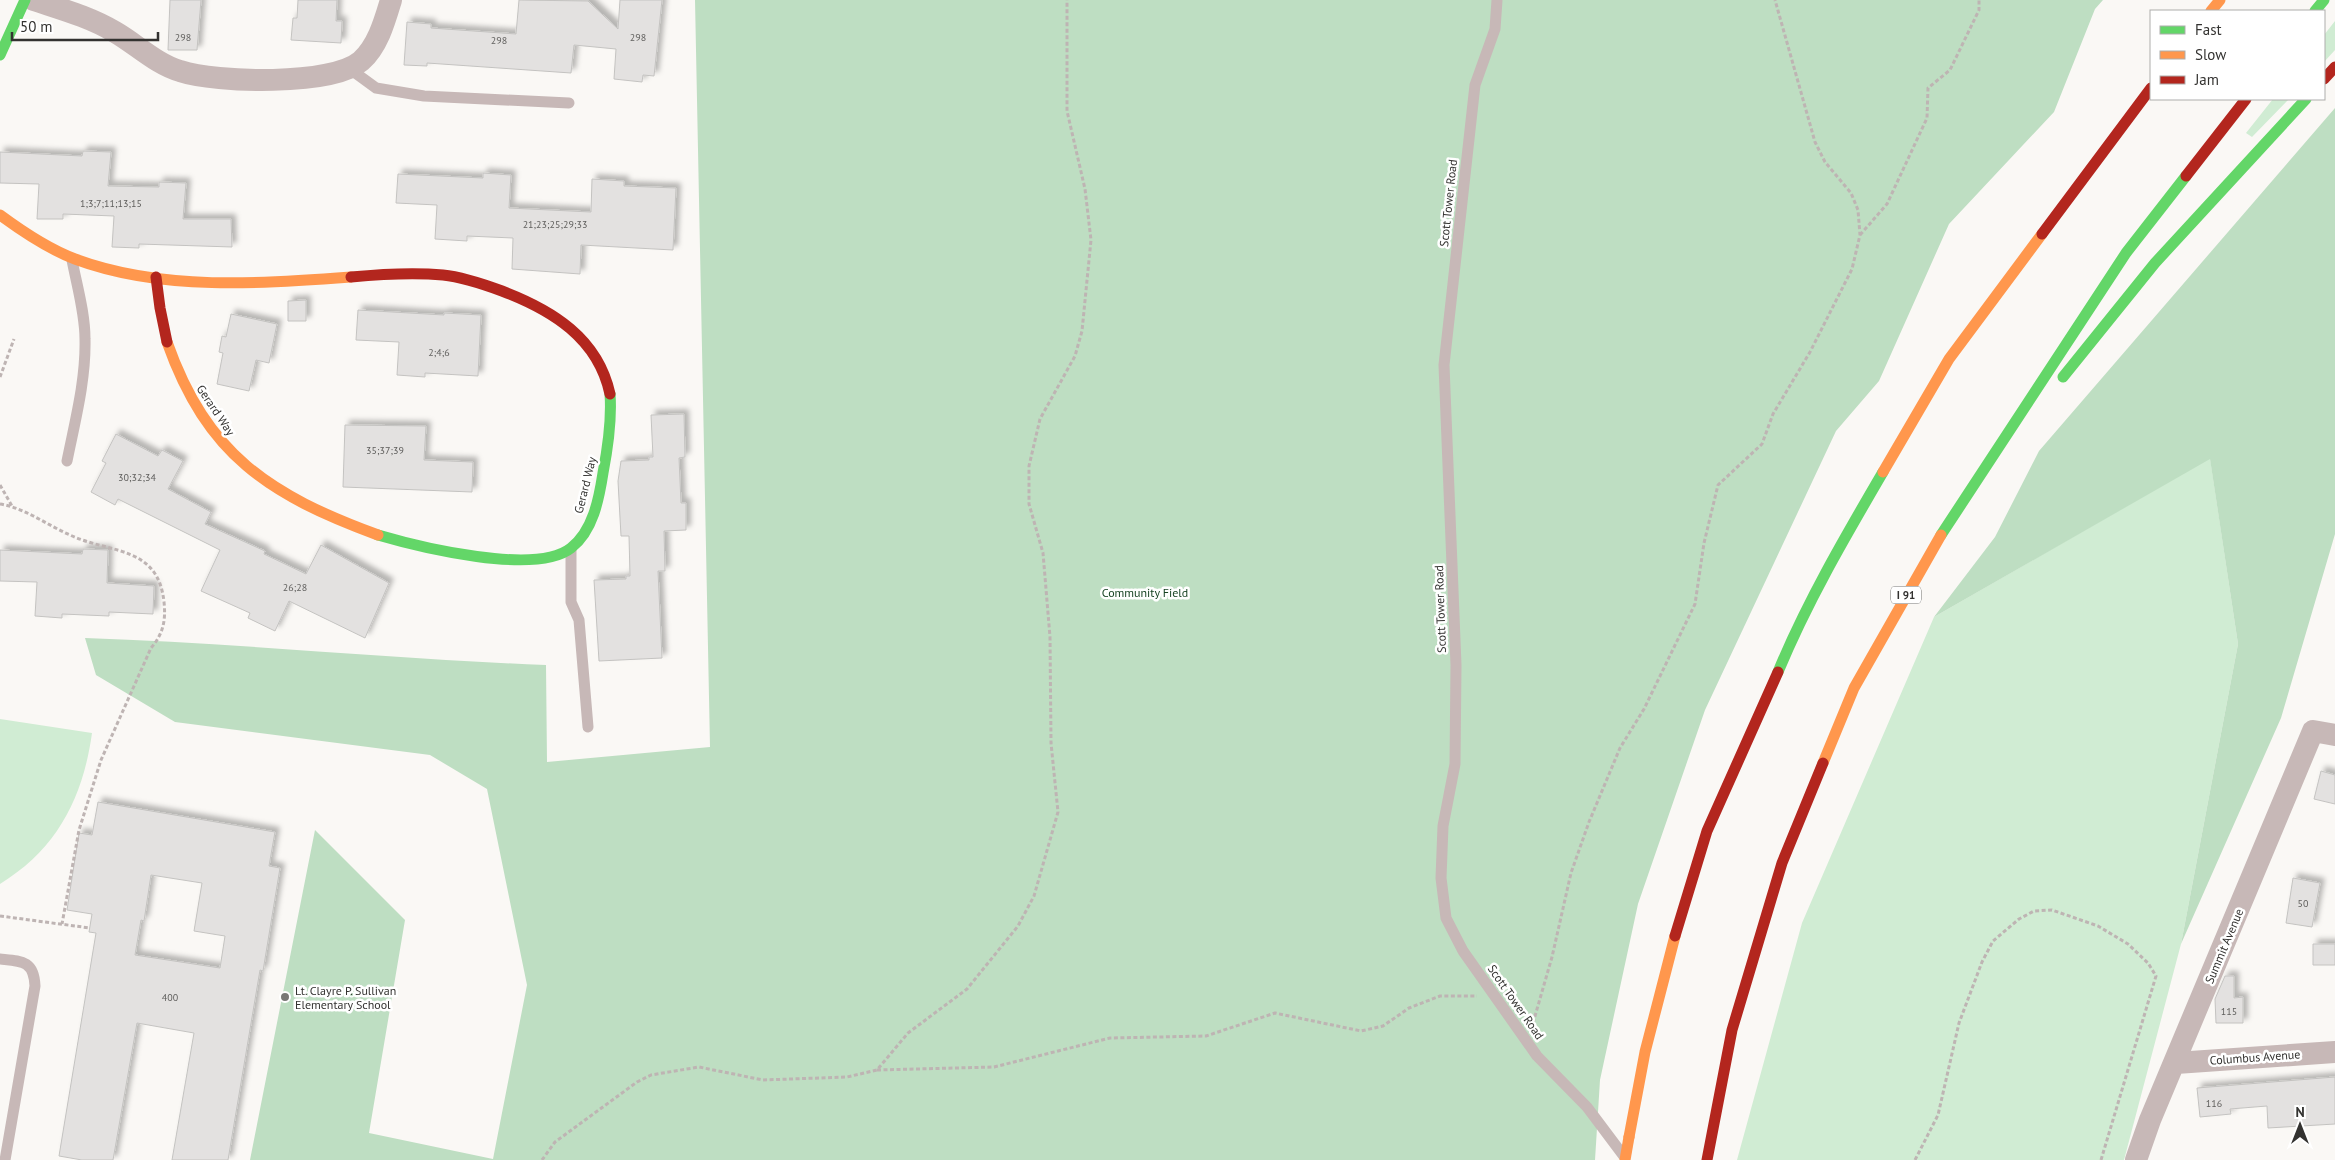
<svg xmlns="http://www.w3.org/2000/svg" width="2335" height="1160" font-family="'PT Sans',sans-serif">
	<defs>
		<filter id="shadow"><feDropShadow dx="4.5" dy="-4.5" stdDeviation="2.5" flood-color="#0004"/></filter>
	</defs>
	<rect width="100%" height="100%" fill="#faf8f5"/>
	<!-- green -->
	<path fill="#d0ecd3" d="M 2335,21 L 2335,50 L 2324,62 L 2324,35 Z
		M 2273,99 L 2289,99 L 2252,137 L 2246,133 Z
		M 2210,458 L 2238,644 L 2181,944 L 2124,1160 L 1737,1160 L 1802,923 L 1934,617 Z
		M 0,719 L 92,733 C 83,798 57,849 0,884 Z"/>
	<!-- forest -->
	<path fill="#bedec2" d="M 695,0 L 2103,0 L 2095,9 L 2054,112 L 1949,224 L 1879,381 L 1836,431 L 1705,710 L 1638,904 L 1600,1080 L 1595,1160 L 250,1160 L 315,830 L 405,920 L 369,1133 L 493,1159 L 527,985 L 487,789 L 430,755 L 175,722 L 96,675 L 85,638 C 239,643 392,659 546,665 L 547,762 L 710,747 Z
		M 2335,108 L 2335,534 L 2281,718 L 2181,944 L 2238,644 L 2210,459 L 1934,617 L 1995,537 L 2039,451 Z"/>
	<!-- building -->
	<path fill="#e3e1e0" stroke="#c4c3c1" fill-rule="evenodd" filter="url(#shadow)" d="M 170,0 L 201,0 L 197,50 L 168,50 Z
		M 298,0 L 337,0 L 336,21 L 342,21 L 341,43 L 291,40 L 293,18 L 297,18 Z
		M 519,0 L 588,1 L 618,29 L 620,0 L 662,0 L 654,76 L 643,75 L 642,82 L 614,79 L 616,49 L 574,45 L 571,73 L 427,63 L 427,66 L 404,65 L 407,22 L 431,24 L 431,28 L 516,34 Z
		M 83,151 L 111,152 L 108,186 L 159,187 L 159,182 L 186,183 L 183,219 L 231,219 L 232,247 L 139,244 L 139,248 L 112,247 L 114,216 L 63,214 L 63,219 L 37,219 L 39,184 L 0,183 L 0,152 L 82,156 Z
		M 483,173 L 511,175 L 509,208 L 591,212 L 592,179 L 624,181 L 624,186 L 676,188 L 673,250 L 581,245 L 580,274 L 512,269 L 513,238 L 467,236 L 467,241 L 435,239 L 437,205 L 396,203 L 398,174 L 483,178 Z
		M 306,300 L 306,321 L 288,321 L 288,301 Z
		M 358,310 L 444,315 L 444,313 L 481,315 L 478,376 L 425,373 L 425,377 L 397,375 L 399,342 L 356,340 Z
		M 231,314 L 277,324 L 269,363 L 256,360 L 249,391 L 217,384 L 223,353 L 219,352 L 222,336 L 226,337 Z
		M 684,414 L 685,457 L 679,458 L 681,503 L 686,503 L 686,530 L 664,531 L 665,571 L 658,571 L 662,658 L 599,661 L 594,580 L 626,579 L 626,576 L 630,576 L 629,536 L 621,536 L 618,481 L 621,461 L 649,460 L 649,457 L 653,457 L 651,415 Z
		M 345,425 L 426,426 L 424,460 L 473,462 L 472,492 L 343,487 Z
		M 116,434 L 158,456 L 162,450 L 183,461 L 168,489 L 211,512 L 205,524 L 265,551 L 264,554 L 306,574 L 321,545 L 389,583 L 365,638 L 289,601 L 275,631 L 248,618 L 250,613 L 201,591 L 220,550 L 118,499 L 115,505 L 91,492 L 106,463 L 102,461 Z
		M 83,549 L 108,550 L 107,583 L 154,586 L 153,614 L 109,612 L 109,616 L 62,614 L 62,618 L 35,616 L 37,582 L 0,581 L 0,550 L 82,554 Z
		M 2321,771 L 2335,775 L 2335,804 L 2314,799 Z
		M 98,802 L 275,832 L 269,866 L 280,868 L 263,971 L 260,970 L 228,1160 L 172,1160 L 194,1033 L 137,1023 L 113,1160 L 82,1160 L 59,1156 L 96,933 L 89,932 L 92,914 L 67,910 L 79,833 L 92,835 ZM 151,875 L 202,883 L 194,931 L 225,936 L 220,968 L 135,955 L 141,920 L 144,921 Z
		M 2293,878 L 2320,883 L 2312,927 L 2286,923 Z
		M 2313,944 L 2335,944 L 2335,965 L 2313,965 Z
		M 2225,976 L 2234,976 L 2234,998 L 2243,997 L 2243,1023 L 2216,1023 L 2215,999 Z
		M 2335,1077 L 2335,1124 L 2268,1128 L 2267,1106 L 2230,1109 L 2231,1114 L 2200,1117 L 2197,1088 Z"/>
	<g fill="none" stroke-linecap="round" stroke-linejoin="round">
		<!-- path -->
		<path stroke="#beb4b3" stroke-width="3" stroke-dasharray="4 2.5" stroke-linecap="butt" d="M 1860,235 L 1887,204 L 1927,118 L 1928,88 L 1950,70 L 1979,10 L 1979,0
			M 0,377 L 14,339
			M 0,485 L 12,506
			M 0,504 C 25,508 47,525 70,535 C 110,554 158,545 164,602 C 166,621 163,634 151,648 L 101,760 L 79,830 L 62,924
			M 0,916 L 90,928
			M 1533,1023 L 1552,957 L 1571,873 L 1589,822 L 1620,748 L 1644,709 L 1695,604 L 1704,543 L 1718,485 L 1762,444 L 1773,414 L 1810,352 L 1852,269 L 1860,235 L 1858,210 L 1851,193 L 1825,162 L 1815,142 L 1775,0
			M 877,1070 L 994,1067 L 1110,1038 L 1206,1036 L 1275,1013 L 1361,1031 L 1383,1026 L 1409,1008 L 1440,996 L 1477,996
			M 542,1160 L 555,1142 L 637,1082 L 651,1075 L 699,1067 L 763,1080 L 847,1077 L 877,1070 L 908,1033 L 967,989 L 1018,926 L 1034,896 L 1058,812 L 1051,743 L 1050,637 L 1043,553 L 1029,504 L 1029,466 L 1040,419 L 1075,356 L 1082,331 L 1091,240 L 1085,189 L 1067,111 L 1067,0
			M 1915,1160 L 1938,1115 L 1959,1023 L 1982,962 L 1993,941 L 2019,919 L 2034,911 L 2052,910 L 2098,926 L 2128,944 L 2148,963 L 2156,976 L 2101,1160"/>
		<!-- lane -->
		<path stroke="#c7b8b7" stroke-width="11" d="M 1497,0 L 1495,29 L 1475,85 L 1444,365 L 1456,665 L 1455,764 L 1443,826 L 1441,878 L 1446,918 L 1463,951 L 1537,1056 L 1587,1107 L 1623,1155
			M 350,69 L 376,88 L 424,96 L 569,103
			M 67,461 C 75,421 86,380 85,339 C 85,313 77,286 72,260
			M 571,550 L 571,602 L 579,620 L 588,727
			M 0,959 C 21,961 34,960 35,986 L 5,1160"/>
		<!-- street -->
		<path stroke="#c7b8b7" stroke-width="22" d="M 34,0 C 61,9 90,17 115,32 C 136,44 156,64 180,71 C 216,83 332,86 361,61 C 378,46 385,20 391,0
			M 2176,1063 L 2335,1052
			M 2136,1160 L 2150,1120 L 2313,731 L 2335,735"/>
		<!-- fast -->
		<path stroke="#63d668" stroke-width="11" d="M 2315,11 L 2324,0
			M 0,55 L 25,0
			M 2063,377 L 2155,263 L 2306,99
			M 378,535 C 419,547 536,576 571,548 C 593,531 599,499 603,473 C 608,447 612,421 610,394
			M 1941,535 L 2126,253 L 2186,176
			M 1778,672 C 1807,602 1845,537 1883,472"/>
		<!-- slow -->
		<path stroke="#ff974d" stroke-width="11" d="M 2211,11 L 2220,0
			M 0,215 C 23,232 48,249 75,259 C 161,291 262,284 351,277
			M 167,342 C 207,455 269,495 378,535
			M 1883,472 L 1949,359 L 2042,234
			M 1823,763 L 1854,688 L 1941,535
			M 1629,1137 L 1645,1052 L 1675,936"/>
		<!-- jam -->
		<path stroke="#b3261e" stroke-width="11" d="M 2324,79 L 2335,67
			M 2186,176 L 2246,99
			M 2042,234 L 2151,88
			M 156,277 L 160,308 L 167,342
			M 351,277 C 382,274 412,272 443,275 C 463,277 483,284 502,291 C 552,310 598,338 610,394
			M 1675,936 L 1707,831 L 1778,672
			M 1707,1160 L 1732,1030 L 1782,863 L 1823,763"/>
		<!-- slow-bridge -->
		<path stroke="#ff974d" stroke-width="11" d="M 1625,1160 L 1629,1137"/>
	</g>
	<!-- markers -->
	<circle fill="#797775" stroke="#fff" stroke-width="2" cx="285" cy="997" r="5"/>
	<g text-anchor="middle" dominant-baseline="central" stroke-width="5" stroke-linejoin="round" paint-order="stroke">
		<!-- number labels -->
		<g font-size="10" fill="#5f5e5c">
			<text x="183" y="37">298</text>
			<text x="638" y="37">298</text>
			<text x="499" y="40">298</text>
			<text x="111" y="203">1;3;7;11;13;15</text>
			<text x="555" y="224">21;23;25;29;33</text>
			<text x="439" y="352">2;4;6</text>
			<text x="385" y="450">35;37;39</text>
			<text x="137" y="477">30;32;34</text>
			<text x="295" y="587">26;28</text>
			<text x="2303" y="903">50</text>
			<text x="170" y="997">400</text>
			<text x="2229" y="1011">115</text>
			<text x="2214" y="1103">116</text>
		</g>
		<!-- shield labels -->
		<rect fill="#fff" stroke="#70706e" stroke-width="1" x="1891" y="586.5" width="30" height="17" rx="4"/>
		<g font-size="11" font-weight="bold" fill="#333230">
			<text x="1906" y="595">I 91</text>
		</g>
		<!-- street labels -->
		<g font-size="12" fill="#333230" stroke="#fff">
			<text transform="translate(1448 203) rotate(-84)">Scott Tower Road</text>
			<text transform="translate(216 410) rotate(56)">Gerard Way</text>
			<text transform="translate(585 485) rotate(-76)">Gerard Way</text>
			<text transform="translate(1440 609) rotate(-92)">Scott Tower Road</text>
			<text transform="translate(2224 946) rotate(-67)">Summit Avenue</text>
			<text transform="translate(1516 1002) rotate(55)">Scott Tower Road</text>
			<text transform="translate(2255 1057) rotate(-4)">Columbus Avenue</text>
		</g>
		<!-- park labels -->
		<g font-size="12" fill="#164222" stroke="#fff">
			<text x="1145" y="592">Community Field</text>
		</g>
		<!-- poi labels -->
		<g font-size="12" fill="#333230" stroke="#fff" text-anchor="start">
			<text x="295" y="990">Lt. Clayre P. Sullivan<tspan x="295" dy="14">Elementary School</tspan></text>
		</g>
	</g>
	<!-- legend -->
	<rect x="2150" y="10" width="175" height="90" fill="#ffffff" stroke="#adadac"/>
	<rect x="2160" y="26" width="25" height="8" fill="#63d668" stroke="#adadac"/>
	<text x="2195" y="35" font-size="15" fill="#333230">Fast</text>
	<rect x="2160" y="51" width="25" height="8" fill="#ff974d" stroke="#adadac"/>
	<text x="2195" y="60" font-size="15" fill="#333230">Slow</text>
	<rect x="2160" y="76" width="25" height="8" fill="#b3261e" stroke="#adadac"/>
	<text x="2195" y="85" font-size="15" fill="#333230">Jam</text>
	<!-- north arrow -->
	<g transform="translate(2300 1125)" stroke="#ffffff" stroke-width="4" paint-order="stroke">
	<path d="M0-4L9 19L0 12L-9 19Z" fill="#333230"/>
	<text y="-8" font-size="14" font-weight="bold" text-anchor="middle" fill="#333230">N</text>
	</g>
	<!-- scale -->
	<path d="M12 32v8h146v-8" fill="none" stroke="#333230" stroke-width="2.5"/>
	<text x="20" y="32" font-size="15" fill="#333230" stroke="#ffffff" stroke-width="4" paint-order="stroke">50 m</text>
</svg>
